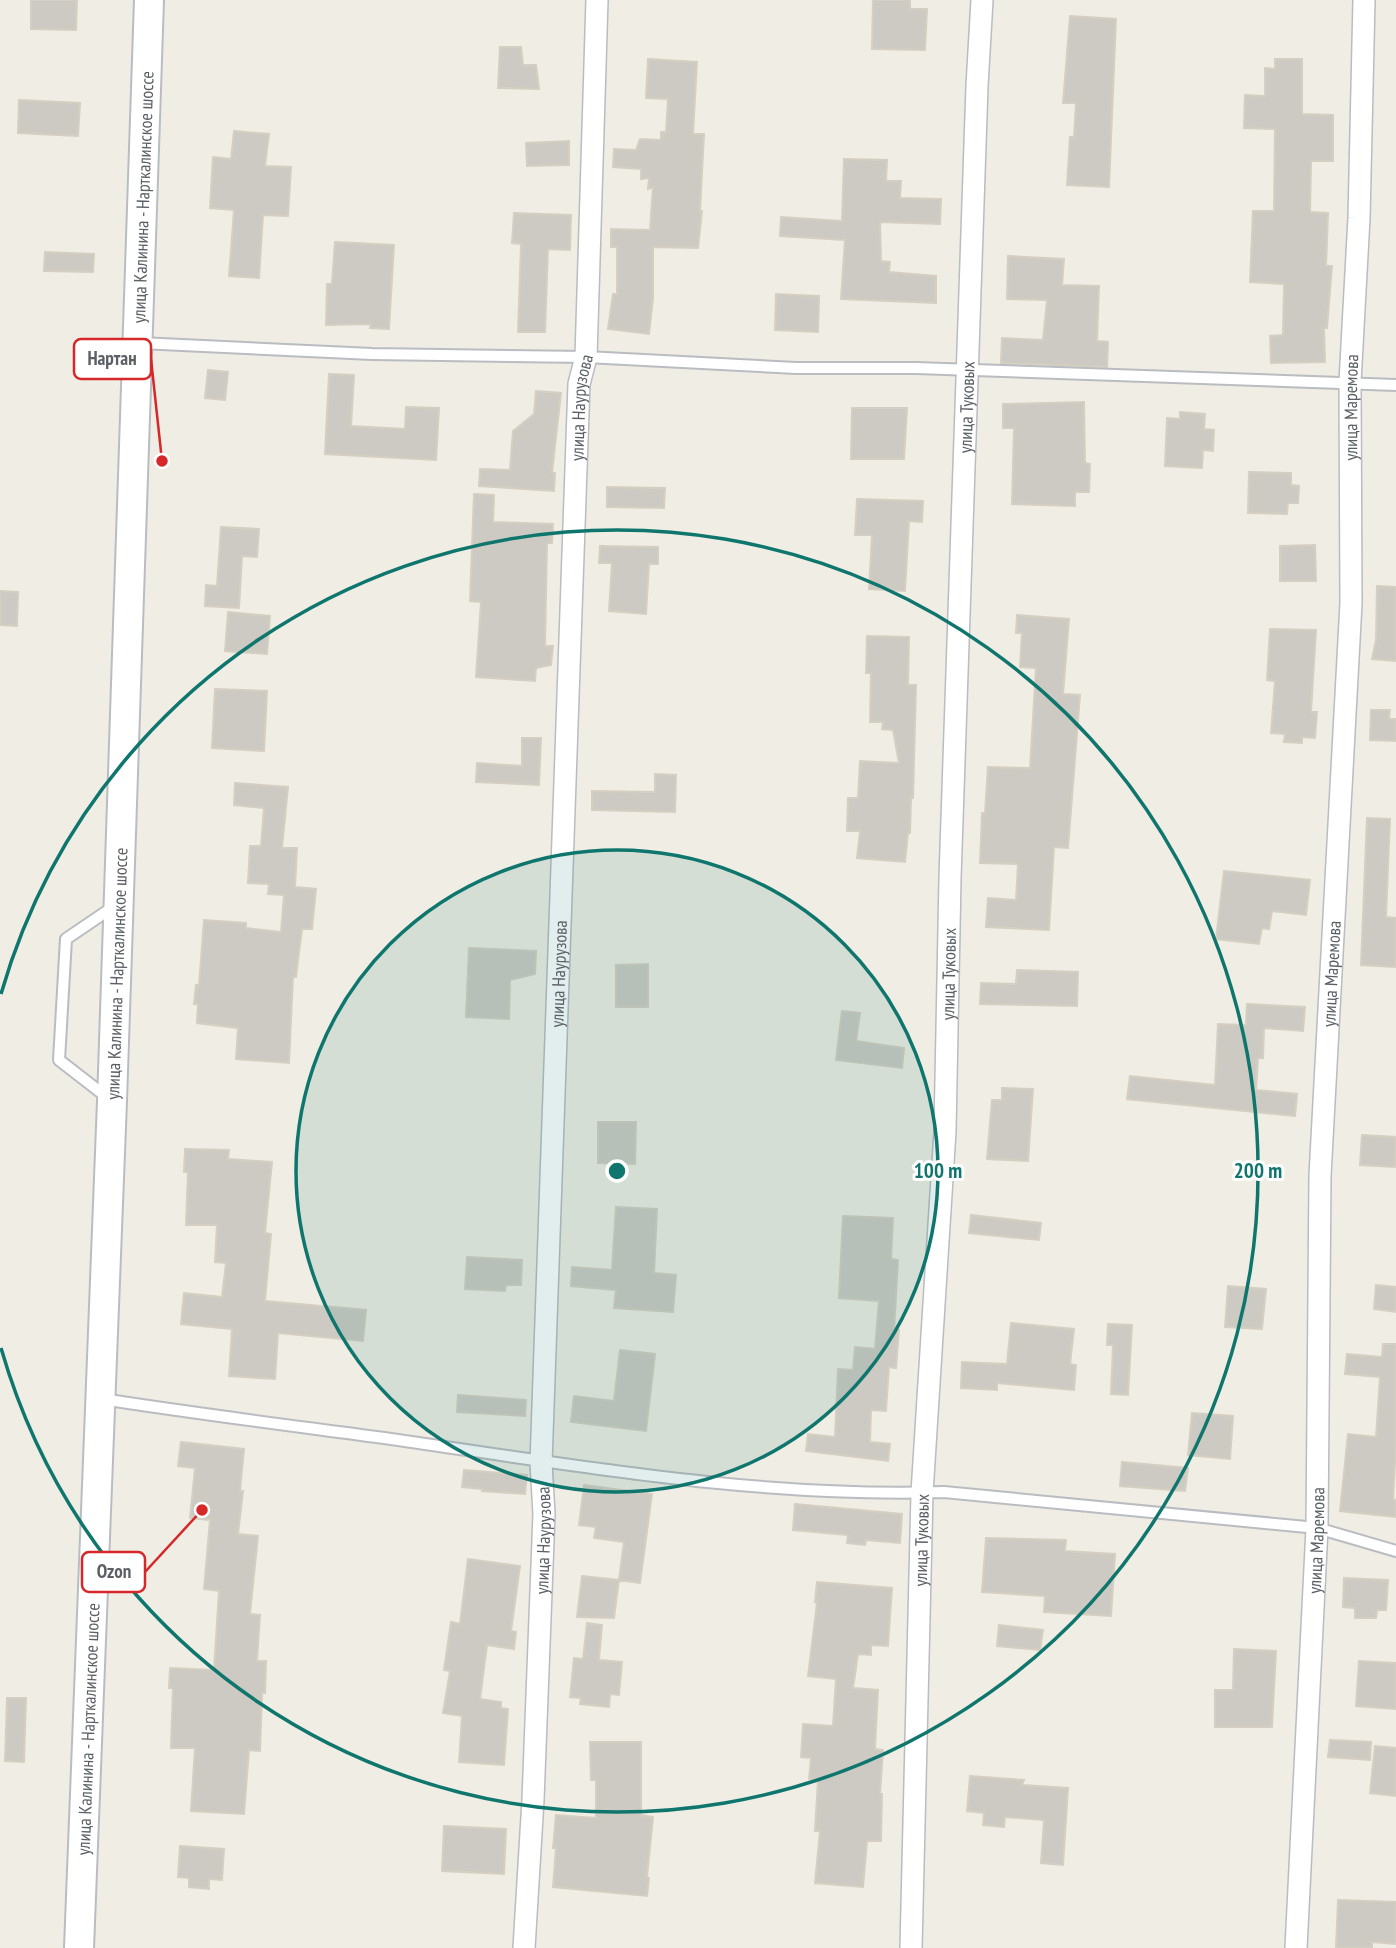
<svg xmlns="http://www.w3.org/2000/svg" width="1396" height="1948" font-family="'PT Sans Narrow',sans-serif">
	<rect width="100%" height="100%" fill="#f0ede4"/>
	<!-- building -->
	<path fill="#cdcac3" stroke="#d5cfc1" stroke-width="2" d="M 31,0 L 77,0 L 76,30 L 31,29 Z
		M 873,0 L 910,0 L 910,9 L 927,9 L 925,50 L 872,49 Z
		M 1070,16 L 1116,19 L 1109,187 L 1067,185 L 1070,137 L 1074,137 L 1076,103 L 1063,103 Z
		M 500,47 L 521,47 L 523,65 L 536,65 L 539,89 L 498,88 Z
		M 648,59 L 697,62 L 693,134 L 704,134 L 700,211 L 702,211 L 698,248 L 653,247 L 653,298 L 649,334 L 608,329 L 613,294 L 617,294 L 617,247 L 611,247 L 611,229 L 650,230 L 653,187 L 648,189 L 649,178 L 641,179 L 641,169 L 613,167 L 614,149 L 636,150 L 640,139 L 661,140 L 661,132 L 666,132 L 668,99 L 646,98 Z
		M 1275,59 L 1302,59 L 1302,114 L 1333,115 L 1333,161 L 1311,161 L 1310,212 L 1328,213 L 1326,266 L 1332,266 L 1327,328 L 1324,328 L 1325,362 L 1271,363 L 1270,336 L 1283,335 L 1284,284 L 1250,282 L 1253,211 L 1274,211 L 1275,129 L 1244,128 L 1245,95 L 1265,96 L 1265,68 L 1275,69 Z
		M 19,100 L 80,103 L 78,136 L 18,133 Z
		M 234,131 L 269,134 L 265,166 L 291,167 L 288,216 L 263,215 L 259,278 L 229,276 L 234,210 L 210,208 L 213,157 L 231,159 Z
		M 569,141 L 569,165 L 527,166 L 526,143 Z
		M 844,159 L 887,160 L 886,181 L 901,181 L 900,198 L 941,199 L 940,224 L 880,222 L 881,261 L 890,262 L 889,272 L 936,276 L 936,303 L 841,299 L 845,240 L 780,236 L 781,217 L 842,221 Z
		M 514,213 L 571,215 L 570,250 L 548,249 L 545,332 L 518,332 L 521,244 L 512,243 Z
		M 335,242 L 394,245 L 389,329 L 370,328 L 371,324 L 326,325 L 327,284 L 332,284 Z
		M 45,252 L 94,254 L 93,272 L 44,271 Z
		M 1008,256 L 1064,259 L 1062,285 L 1099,286 L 1097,341 L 1108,342 L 1107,367 L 1001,363 L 1002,338 L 1043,340 L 1047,300 L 1007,299 Z
		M 776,294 L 819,296 L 818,332 L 775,330 Z
		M 208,370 L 228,372 L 225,400 L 205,398 Z
		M 329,374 L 354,375 L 351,426 L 405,429 L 406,407 L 439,408 L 436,460 L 325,454 Z
		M 536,391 L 561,393 L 552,473 L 555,473 L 554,491 L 479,486 L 480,469 L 510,470 L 513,431 L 534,414 Z
		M 1084,402 L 1085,463 L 1090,464 L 1089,492 L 1075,492 L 1075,506 L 1012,504 L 1014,428 L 1003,428 L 1003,404 Z
		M 852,408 L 907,408 L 904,459 L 851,459 Z
		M 1180,412 L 1205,414 L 1204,429 L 1214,430 L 1213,451 L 1203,450 L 1202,468 L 1165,466 L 1167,418 L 1180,419 Z
		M 1249,472 L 1291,473 L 1291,485 L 1299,486 L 1298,503 L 1288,503 L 1287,514 L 1248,513 Z
		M 607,487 L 665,488 L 664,508 L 607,507 Z
		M 474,494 L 494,495 L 493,522 L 553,524 L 552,543 L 547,543 L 545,646 L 553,646 L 551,665 L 536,668 L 535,681 L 476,677 L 481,602 L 470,601 Z
		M 857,499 L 923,501 L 922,522 L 909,521 L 905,591 L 869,589 L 872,535 L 855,535 Z
		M 221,527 L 259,529 L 257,557 L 242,556 L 239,608 L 205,606 L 206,585 L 217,586 Z
		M 1315,545 L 1316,581 L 1280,581 L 1280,546 Z
		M 600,546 L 658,547 L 658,564 L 649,564 L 646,614 L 609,611 L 612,563 L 599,563 Z
		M 1377,586 L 1396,587 L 1396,661 L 1372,659 L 1376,640 Z
		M 0,591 L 18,592 L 17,626 L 0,625 Z
		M 228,612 L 270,616 L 267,654 L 225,651 Z
		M 1017,615 L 1069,619 L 1063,694 L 1080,695 L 1068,848 L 1054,847 L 1049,930 L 986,927 L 988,898 L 1016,900 L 1018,864 L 980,863 L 982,813 L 985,813 L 988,767 L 1030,768 L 1036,668 L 1020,667 L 1022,633 L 1016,633 Z
		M 1270,629 L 1316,630 L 1311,712 L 1317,712 L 1315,738 L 1302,737 L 1302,743 L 1284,742 L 1285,734 L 1271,733 L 1275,681 L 1267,680 Z
		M 867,636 L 909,637 L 908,685 L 916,685 L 913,798 L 911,798 L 910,833 L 908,833 L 905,862 L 857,858 L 860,831 L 847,831 L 848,798 L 858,798 L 860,761 L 899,763 L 893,730 L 882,729 L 883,722 L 870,722 L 871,673 L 866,673 Z
		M 215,689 L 267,691 L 264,751 L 212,748 Z
		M 1371,710 L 1390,710 L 1389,719 L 1396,719 L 1396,741 L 1370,740 Z
		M 522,738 L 541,738 L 539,785 L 476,782 L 477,763 L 522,766 Z
		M 655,774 L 676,775 L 675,812 L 592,810 L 592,791 L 655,792 Z
		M 235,783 L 288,787 L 282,848 L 297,848 L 295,887 L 316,889 L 312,929 L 302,929 L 296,977 L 293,977 L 289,1063 L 236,1059 L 238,1028 L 197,1023 L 198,1004 L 194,1004 L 196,985 L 199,985 L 204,920 L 246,923 L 246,928 L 281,932 L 284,895 L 268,894 L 269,884 L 248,883 L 250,846 L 261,846 L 264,808 L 234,805 Z
		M 1367,818 L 1390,819 L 1386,917 L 1396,918 L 1396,967 L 1361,965 Z
		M 1224,871 L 1310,880 L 1306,915 L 1272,911 L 1269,929 L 1262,928 L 1259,944 L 1216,939 Z
		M 469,948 L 536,951 L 535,974 L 510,980 L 509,1019 L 466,1017 Z
		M 648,964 L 648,1007 L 616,1007 L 616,965 Z
		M 1017,970 L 1078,972 L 1077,1006 L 980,1004 L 981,983 L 1016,984 Z
		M 1247,1004 L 1305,1007 L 1303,1031 L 1264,1028 L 1263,1058 L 1258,1058 L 1256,1090 L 1297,1094 L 1295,1116 L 1127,1099 L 1130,1076 L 1215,1085 L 1218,1024 L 1246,1025 Z
		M 842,1011 L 860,1013 L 856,1041 L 904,1048 L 902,1068 L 836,1060 Z
		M 1002,1088 L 1033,1089 L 1028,1161 L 987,1159 L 992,1100 L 1002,1100 Z
		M 598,1122 L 636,1122 L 635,1164 L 598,1163 Z
		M 1362,1135 L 1396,1137 L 1395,1167 L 1360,1165 Z
		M 185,1149 L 229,1150 L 228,1159 L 272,1162 L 265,1233 L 271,1234 L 265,1301 L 366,1310 L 363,1341 L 278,1333 L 275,1379 L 229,1376 L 232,1329 L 181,1324 L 184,1293 L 222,1297 L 226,1263 L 215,1262 L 217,1225 L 186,1225 L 188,1172 L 184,1172 Z
		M 616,1207 L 657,1209 L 654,1273 L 676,1275 L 673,1312 L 614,1308 L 616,1290 L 571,1286 L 572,1267 L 612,1270 Z
		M 971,1215 L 1041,1223 L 1039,1240 L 969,1233 Z
		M 843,1216 L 893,1218 L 891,1259 L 898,1260 L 894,1330 L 899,1330 L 896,1368 L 889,1367 L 886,1411 L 871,1410 L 870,1442 L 890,1444 L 888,1461 L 806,1451 L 808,1434 L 835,1437 L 838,1369 L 853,1370 L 855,1347 L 875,1349 L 879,1301 L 839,1298 Z
		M 467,1257 L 522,1260 L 521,1285 L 506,1285 L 505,1291 L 465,1289 Z
		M 1376,1285 L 1396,1287 L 1396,1312 L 1374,1309 Z
		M 1228,1286 L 1266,1289 L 1262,1329 L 1225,1327 Z
		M 1011,1323 L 1074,1329 L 1070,1364 L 1076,1365 L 1074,1390 L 997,1383 L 997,1390 L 961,1388 L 962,1362 L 1007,1364 Z
		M 1108,1324 L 1132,1325 L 1128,1395 L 1111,1394 L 1113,1345 L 1107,1345 Z
		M 1383,1344 L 1396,1344 L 1396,1445 L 1393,1499 L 1396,1500 L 1396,1517 L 1340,1511 L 1348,1434 L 1376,1437 L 1380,1377 L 1345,1374 L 1347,1354 L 1382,1357 Z
		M 620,1350 L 655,1354 L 646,1431 L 571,1422 L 574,1396 L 614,1401 Z
		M 458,1395 L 526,1400 L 525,1416 L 457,1412 Z
		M 1192,1413 L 1233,1416 L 1230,1459 L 1188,1455 Z
		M 181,1442 L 244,1449 L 240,1491 L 243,1491 L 238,1534 L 258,1536 L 250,1614 L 260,1615 L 257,1661 L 266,1661 L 265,1693 L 262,1693 L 260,1751 L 249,1750 L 244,1814 L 191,1811 L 195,1748 L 171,1748 L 173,1688 L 169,1688 L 170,1668 L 214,1670 L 219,1591 L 204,1589 L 210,1520 L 190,1518 L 195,1468 L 178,1466 Z
		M 1122,1462 L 1188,1468 L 1185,1491 L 1120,1486 Z
		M 464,1470 L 527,1475 L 525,1494 L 482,1491 L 482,1489 L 462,1487 Z
		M 584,1485 L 652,1494 L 640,1583 L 619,1580 L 624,1542 L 594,1538 L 596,1527 L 579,1525 Z
		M 795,1504 L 902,1514 L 900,1543 L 866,1540 L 865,1545 L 847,1543 L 848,1535 L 793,1530 Z
		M 986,1538 L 1066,1540 L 1065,1551 L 1115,1554 L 1111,1616 L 1044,1612 L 1045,1596 L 982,1592 Z
		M 468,1559 L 520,1566 L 511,1631 L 516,1632 L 514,1649 L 487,1645 L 480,1699 L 501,1702 L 501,1708 L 508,1709 L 504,1765 L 459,1762 L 462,1716 L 443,1713 L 450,1671 L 444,1670 L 451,1622 L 460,1624 Z
		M 582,1576 L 619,1580 L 614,1618 L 577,1617 Z
		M 1344,1578 L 1388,1580 L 1386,1610 L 1377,1610 L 1376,1618 L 1355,1618 L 1355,1608 L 1343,1607 Z
		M 817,1582 L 892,1588 L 888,1646 L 871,1645 L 871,1655 L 858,1654 L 853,1688 L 878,1690 L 875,1749 L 883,1750 L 880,1794 L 882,1794 L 881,1841 L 867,1841 L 863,1887 L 815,1883 L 820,1831 L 815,1831 L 818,1780 L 809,1779 L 811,1758 L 801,1757 L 803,1724 L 833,1726 L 836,1679 L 808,1676 L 817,1603 L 815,1602 Z
		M 587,1623 L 602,1625 L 599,1660 L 622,1662 L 619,1695 L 610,1694 L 609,1707 L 580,1704 L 581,1698 L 570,1697 L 574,1658 L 583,1659 Z
		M 999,1625 L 1043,1630 L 1040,1650 L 997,1646 Z
		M 1234,1649 L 1276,1651 L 1272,1727 L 1215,1727 L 1215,1690 L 1233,1690 Z
		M 1359,1661 L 1396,1663 L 1396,1709 L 1356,1706 Z
		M 7,1698 L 26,1698 L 24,1762 L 5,1761 Z
		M 1330,1740 L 1371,1742 L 1370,1760 L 1328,1757 Z
		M 590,1742 L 641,1742 L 641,1815 L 653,1817 L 647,1877 L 649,1878 L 647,1896 L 553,1887 L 556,1848 L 553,1848 L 556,1815 L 596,1818 L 596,1780 L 591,1780 Z
		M 1375,1746 L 1396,1748 L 1396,1796 L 1370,1793 Z
		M 970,1776 L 1024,1780 L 1022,1785 L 1068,1788 L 1063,1865 L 1041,1863 L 1044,1820 L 1005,1817 L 1004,1827 L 983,1825 L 984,1813 L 967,1811 Z
		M 444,1826 L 506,1829 L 504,1874 L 442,1871 Z
		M 180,1846 L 224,1849 L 222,1880 L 209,1879 L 209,1889 L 189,1887 L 189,1878 L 178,1877 Z
		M 1338,1900 L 1396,1902 L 1396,1944 L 1372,1942 L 1372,1948 L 1336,1948 Z"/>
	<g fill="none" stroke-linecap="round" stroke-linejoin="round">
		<defs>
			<path id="service" d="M 140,343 L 372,354 L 586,357 L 796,368 L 916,368 L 1396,385
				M 108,1098 L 59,1060 L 66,939 L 116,905
				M 102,1399 C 198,1414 295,1426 391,1439 C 574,1465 758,1498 944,1492 L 1317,1528 L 1396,1551"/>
			<g id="minor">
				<path id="s1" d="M 524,1948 L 533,1800 L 544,1514 L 541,1463 L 579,384 L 586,357 L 597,0"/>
				<path id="s2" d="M 911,1948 L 922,1493 L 945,1131 L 950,878 L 977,86 L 982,0"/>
				<path id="s3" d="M 1296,1948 L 1317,1528 L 1320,1176 L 1351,603 L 1350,382 L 1359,218 L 1364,0"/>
			</g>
			<g id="secondary">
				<path id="s4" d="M 79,1948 L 112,1101 L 149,0"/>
			</g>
		</defs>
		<!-- service casing -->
		<use href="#service" stroke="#b9bcc1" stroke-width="14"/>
		<!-- minor casing -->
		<use href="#minor" stroke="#b9bcc1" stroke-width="24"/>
		<!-- secondary casing -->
		<use href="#secondary" stroke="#b9bdc3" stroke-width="32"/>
		<!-- service -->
		<use href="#service" stroke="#fff" stroke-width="10"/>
		<!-- minor -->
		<use href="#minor" stroke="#fff" stroke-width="21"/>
		<!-- secondary -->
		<use href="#secondary" stroke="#fff" stroke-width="28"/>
	</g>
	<!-- distance rings -->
	<circle cx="617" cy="1171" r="321" fill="#0f766e" fill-opacity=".12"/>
	<g fill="none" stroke="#0f766e" stroke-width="3.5">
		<circle cx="617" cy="1171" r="321"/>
		<path d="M1 994A641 641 0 1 1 1 1348"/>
	</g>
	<g text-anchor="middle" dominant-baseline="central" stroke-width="6" stroke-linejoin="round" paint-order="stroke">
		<!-- street labels -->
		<g font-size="18" fill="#5c6066" stroke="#fff">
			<text stroke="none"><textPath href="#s4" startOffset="1752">улица Калинина - Нарткалинское шоссе</textPath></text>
			<text stroke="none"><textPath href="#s2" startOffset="1542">улица Туковых</textPath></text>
			<text stroke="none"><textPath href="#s1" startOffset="1542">улица Наурузова</textPath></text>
			<text stroke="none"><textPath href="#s3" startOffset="1542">улица Маремова</textPath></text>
			<text stroke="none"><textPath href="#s4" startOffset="975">улица Калинина - Нарткалинское шоссе</textPath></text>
			<text stroke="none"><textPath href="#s1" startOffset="975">улица Наурузова</textPath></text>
			<text stroke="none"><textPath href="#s2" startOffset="975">улица Туковых</textPath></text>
			<text stroke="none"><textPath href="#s3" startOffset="975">улица Маремова</textPath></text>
			<text stroke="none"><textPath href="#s1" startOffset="408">улица Наурузова</textPath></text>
			<text stroke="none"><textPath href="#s2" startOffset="408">улица Туковых</textPath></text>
			<text stroke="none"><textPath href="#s3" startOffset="408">улица Маремова</textPath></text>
			<text stroke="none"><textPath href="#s4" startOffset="219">улица Калинина - Нарткалинское шоссе</textPath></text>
		</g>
	</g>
	<circle cx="617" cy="1171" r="10" fill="#0f766e" stroke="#fff" stroke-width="3.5"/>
	<g font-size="21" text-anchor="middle" font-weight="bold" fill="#0f766e" stroke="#fff" stroke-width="6" stroke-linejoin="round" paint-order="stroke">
		<text x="938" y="1178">100 m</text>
		<text x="1258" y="1178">200 m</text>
	</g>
	<!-- callouts -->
	<path fill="none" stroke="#d62828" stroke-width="2.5" d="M162 461L151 359M202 1510L145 1572"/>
	<g fill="#d62828" stroke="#fff" stroke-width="2.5">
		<circle cx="162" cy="461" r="7"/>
		<circle cx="202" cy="1510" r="7"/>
	</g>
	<g fill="#fff" stroke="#d62828" stroke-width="2.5">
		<rect x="74" y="339" width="77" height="40" rx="7"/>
		<rect x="82" y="1552" width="63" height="40" rx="7"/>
	</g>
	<g font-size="19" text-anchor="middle" font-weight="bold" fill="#5c6066">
		<text x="112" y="365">Нартан</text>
		<text x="114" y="1578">Ozon</text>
	</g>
</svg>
